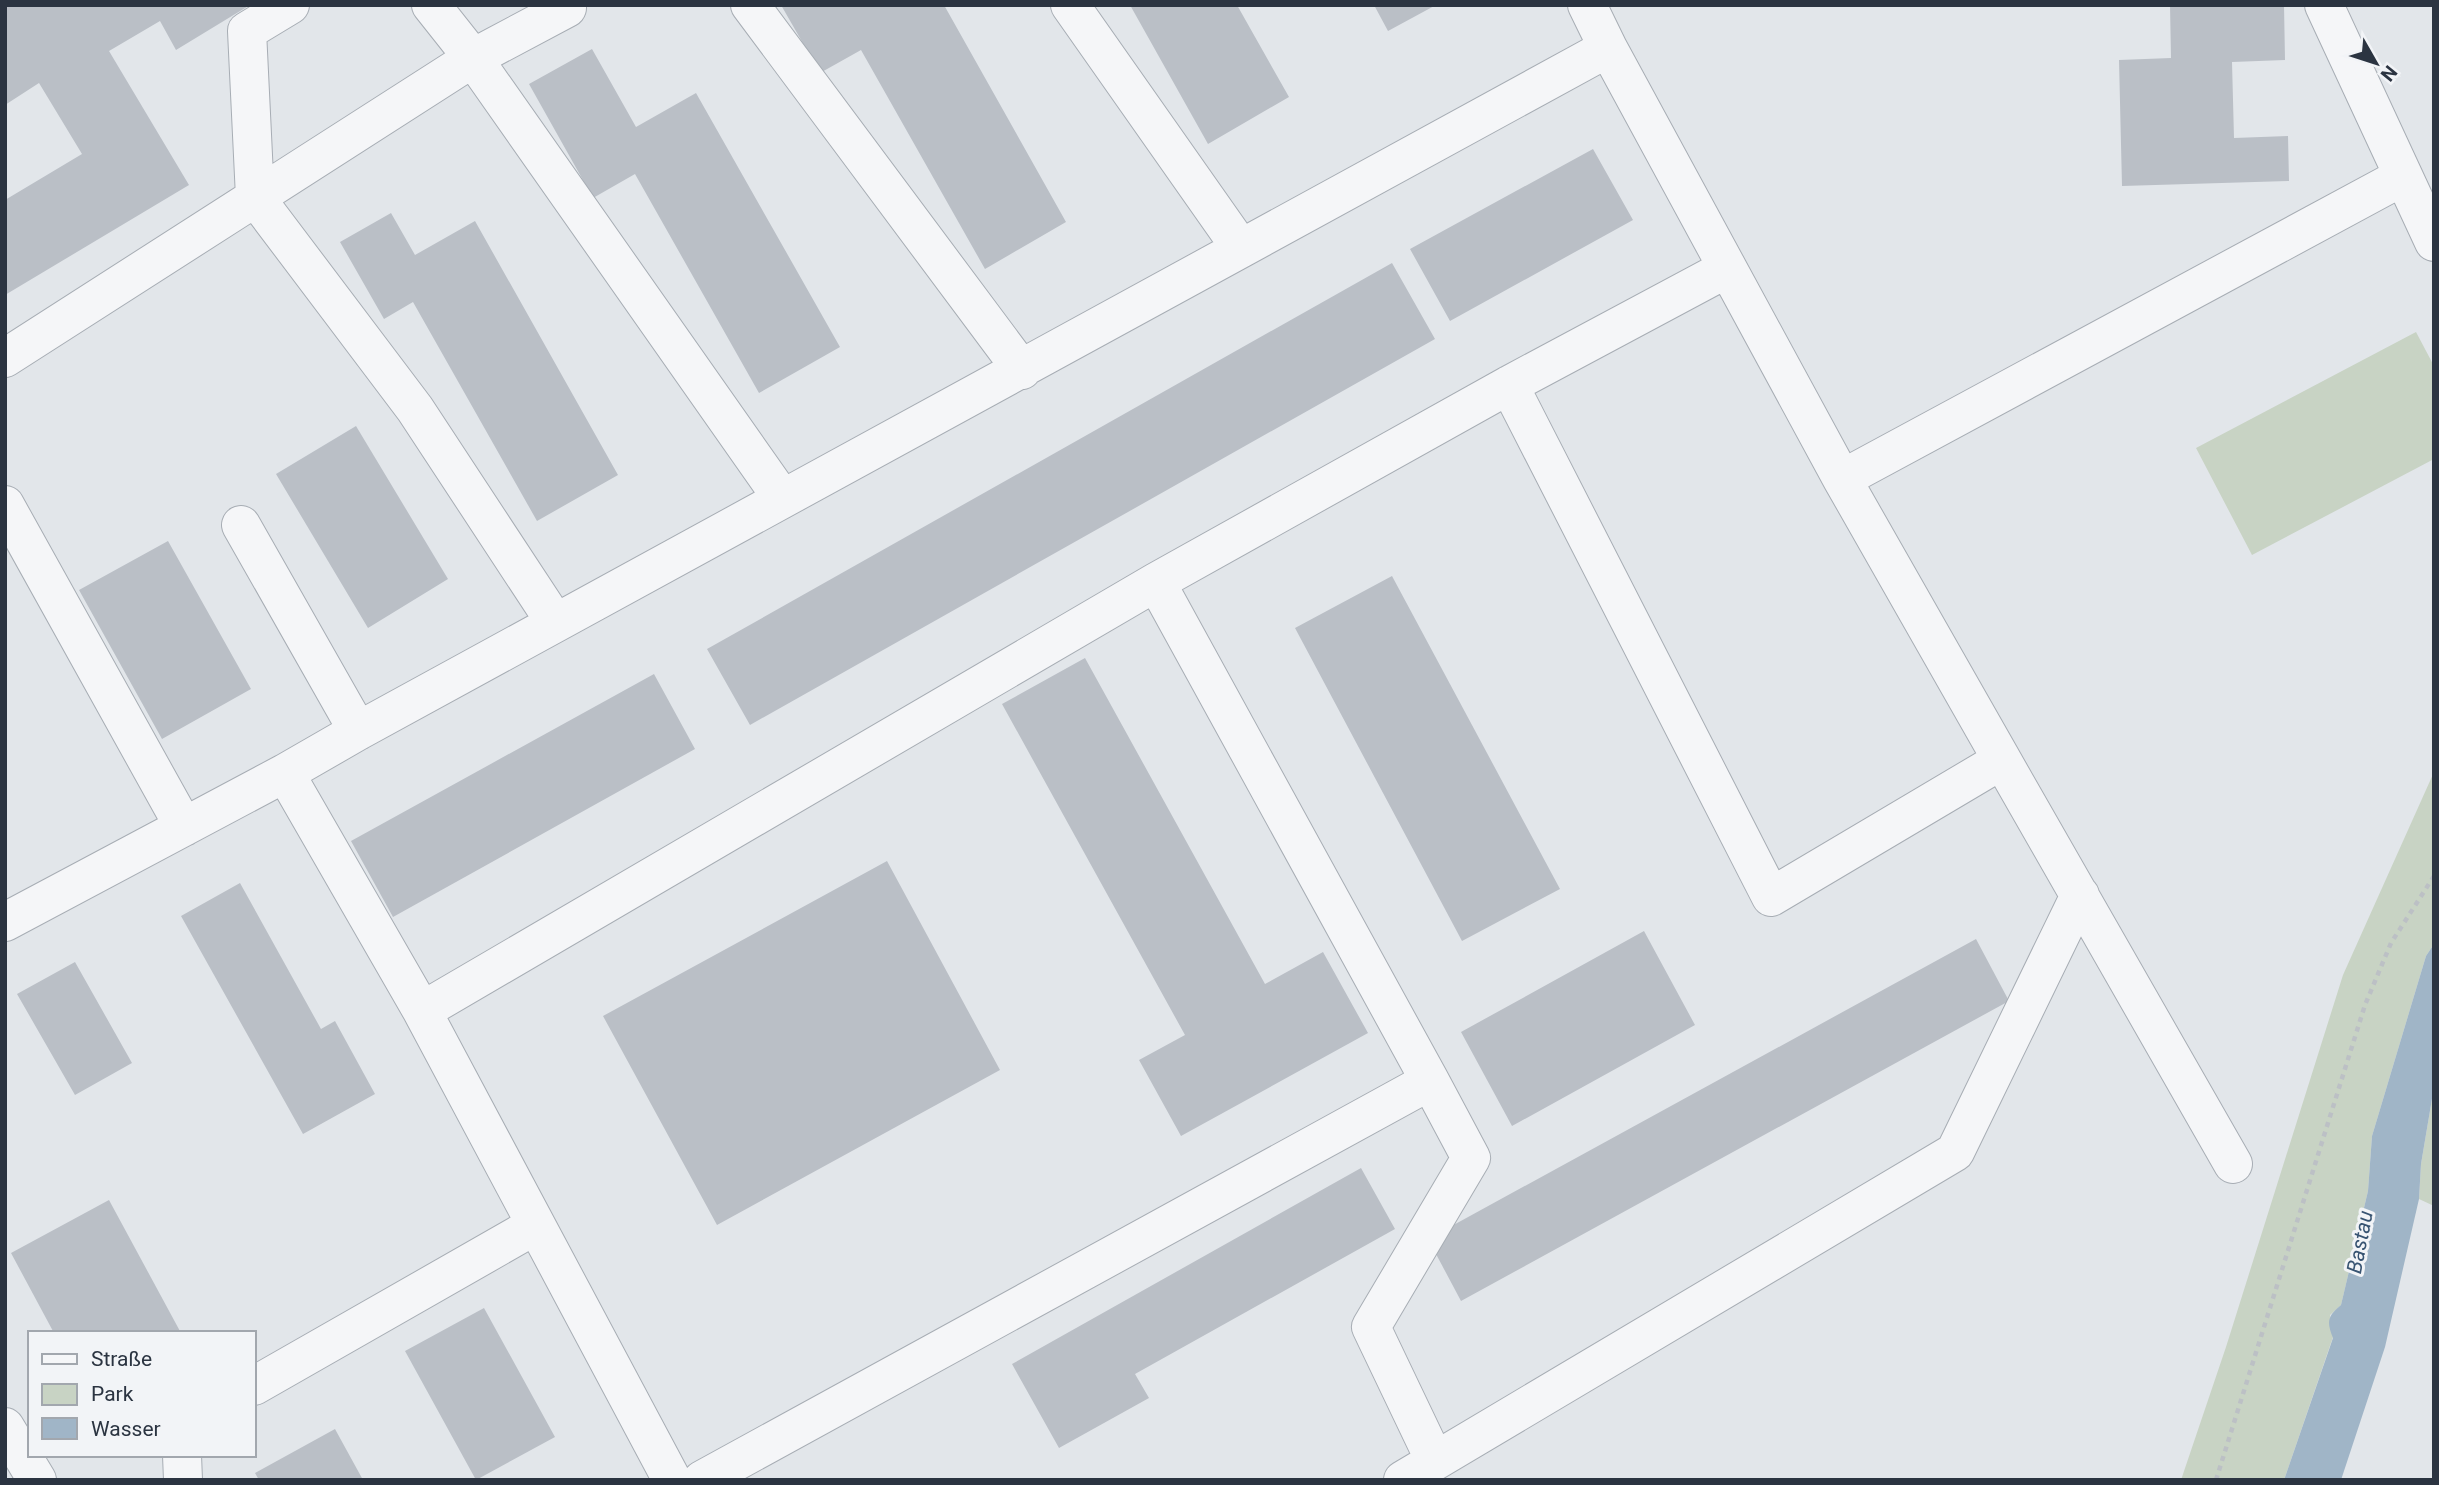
<svg xmlns="http://www.w3.org/2000/svg" width="2439" height="1485" font-family="Roboto,sans-serif">
	<rect width="100%" height="100%" fill="#e2e6ea"/>
	<!-- green -->
	<path fill="#c8d3c4" d="M 2416,332 L 2434,366 L 2434,459 L 2252,555 L 2196,448 Z
		M 2434,772 L 2434,944 L 2426,956 L 2372,1136 L 2368,1191 L 2341,1305 L 2330,1315 L 2333,1337 L 2284,1480 L 2181,1480 L 2226,1347 L 2343,975 Z
		M 2434,1087 L 2434,1206 L 2419,1199 L 2421,1164 Z"/>
	<!-- water -->
	<path fill="#a0b5c7" d="M 2434,944 L 2434,1087 L 2421,1164 L 2419,1199 L 2385,1347 L 2341,1480 L 2284,1480 L 2333,1338 C 2326,1321 2328,1316 2341,1305 L 2368,1191 L 2372,1136 L 2426,956 Z"/>
	<!-- building -->
	<path fill="#babfc6" d="M 5,5 L 250,5 L 176,50 L 160,21 L 109,51 L 189,185 L 5,295 L 5,200 L 82,154 L 39,83 L 5,105 Z
		M 781,5 L 944,5 L 1066,222 L 985,269 L 861,50 L 820,73 Z
		M 1130,5 L 1237,5 L 1289,97 L 1208,144 Z
		M 1374,5 L 1436,5 L 1388,31 Z
		M 2170,5 L 2284,5 L 2285,60 L 2232,62 L 2234,138 L 2288,136 L 2289,181 L 2122,186 L 2119,60 L 2171,58 Z
		M 592,49 L 636,127 L 696,93 L 840,347 L 759,393 L 635,174 L 593,198 L 529,84 Z
		M 1593,149 L 1633,220 L 1450,321 L 1410,249 Z
		M 391,213 L 415,255 L 475,221 L 618,475 L 537,521 L 413,302 L 384,319 L 340,242 Z
		M 1392,263 L 1435,339 L 750,725 L 707,649 Z
		M 356,426 L 448,579 L 368,628 L 276,474 Z
		M 168,541 L 251,689 L 162,739 L 79,590 Z
		M 1392,576 L 1560,889 L 1462,941 L 1295,628 Z
		M 1085,658 L 1265,984 L 1323,952 L 1368,1033 L 1181,1136 L 1139,1060 L 1185,1035 L 1002,704 Z
		M 654,674 L 695,749 L 393,917 L 351,841 Z
		M 887,861 L 1000,1070 L 717,1225 L 603,1016 Z
		M 240,883 L 321,1029 L 335,1021 L 375,1094 L 303,1134 L 181,916 Z
		M 1644,931 L 1695,1025 L 1512,1126 L 1461,1032 Z
		M 1976,939 L 2009,1001 L 1461,1301 L 1428,1239 Z
		M 75,962 L 132,1063 L 75,1095 L 17,994 Z
		M 1361,1168 L 1395,1229 L 1135,1374 L 1149,1398 L 1059,1448 L 1012,1364 Z
		M 109,1200 L 181,1333 L 54,1333 L 11,1253 Z
		M 484,1308 L 555,1437 L 476,1480 L 405,1351 Z
		M 335,1429 L 363,1480 L 259,1480 L 255,1473 Z"/>
	<g fill="none" stroke-linecap="round" stroke-linejoin="round">
		<defs>
			<path id="minor" d="M 290,5 L 247,31 L 255,197 L 415,409 L 555,622
				M 431,5 L 473,58 L 782,498
				M 750,5 L 1022,370
				M 1070,5 L 1240,247
				M 2324,5 L 2434,242
				M 5,358 L 473,58 L 567,8 L 565,5
				M 1509,385 L 1771,897 L 2002,760 L 1842,479 L 1608,48
				M 1842,479 L 2402,177
				M 5,505 L 184,827
				M 241,525 L 358,731
				M 2002,760 L 2233,1164
				M 285,773 L 422,1011 L 672,1480
				M 5,922 L 285,773 L 358,731 L 1608,48 L 1587,5
				M 422,1011 L 1156,582 L 1509,385 L 1726,269
				M 1430,1081 L 1471,1158 L 1371,1327 L 1435,1461
				M 254,1386 L 536,1225
				M 5,1427 L 37,1480
				M 182,1455 L 183,1480
				M 702,1480 L 1430,1081 L 1156,582
				M 1403,1480 L 1955,1152 L 2080,895"/>
		</defs>
		<!-- minor casing -->
		<use href="#minor" stroke="#a7adb4" stroke-width="40"/>
		<!-- path -->
		<path stroke="#bcc0c5" stroke-width="4.5" stroke-dasharray="5 5" stroke-linecap="butt" d="M 2216,1480 L 2365,1005 L 2391,943 L 2434,876"/>
		<!-- minor -->
		<use href="#minor" stroke="#f5f6f8" stroke-width="38"/>
	</g>
	<g text-anchor="middle" dominant-baseline="central" stroke-width="6" stroke-linejoin="round" paint-order="stroke">
		<!-- water labels -->
		<g font-size="21" font-style="italic" fill="#385472" stroke="#f2f4f7">
			<text transform="translate(2360 1242) rotate(-79)">Bastau</text>
		</g>
	</g>
	<!-- border -->
	<rect width="2439" height="1485" fill="none" stroke="#2b3441" stroke-width="14"/>
	<!-- legend -->
	<rect x="28" y="1331" width="228" height="126" fill="#f2f4f7" stroke="#a2a7ae" stroke-width="2"/>
	<rect x="42" y="1354" width="35" height="10" fill="#f5f6f8" stroke="#a2a7ae" stroke-width="2"/>
	<text x="91" y="1366" font-size="21" fill="#2b3441">Straße</text>
	<rect x="42" y="1384" width="35" height="21" fill="#c8d3c4" stroke="#a2a7ae" stroke-width="2"/>
	<text x="91" y="1401" font-size="21" fill="#2b3441">Park</text>
	<rect x="42" y="1418" width="35" height="21" fill="#a0b5c7" stroke="#a2a7ae" stroke-width="2"/>
	<text x="91" y="1436" font-size="21" fill="#2b3441">Wasser</text>
	<!-- north arrow -->
	<g transform="translate(2376 63) rotate(129)" stroke="#f2f4f7" stroke-width="5" paint-order="stroke">
	<path d="M0-5L12 26L0 18L-12 26Z" fill="#2b3441"/>
	<text y="-10" font-size="19" font-weight="bold" text-anchor="middle" fill="#2b3441">N</text>
	</g>
</svg>
